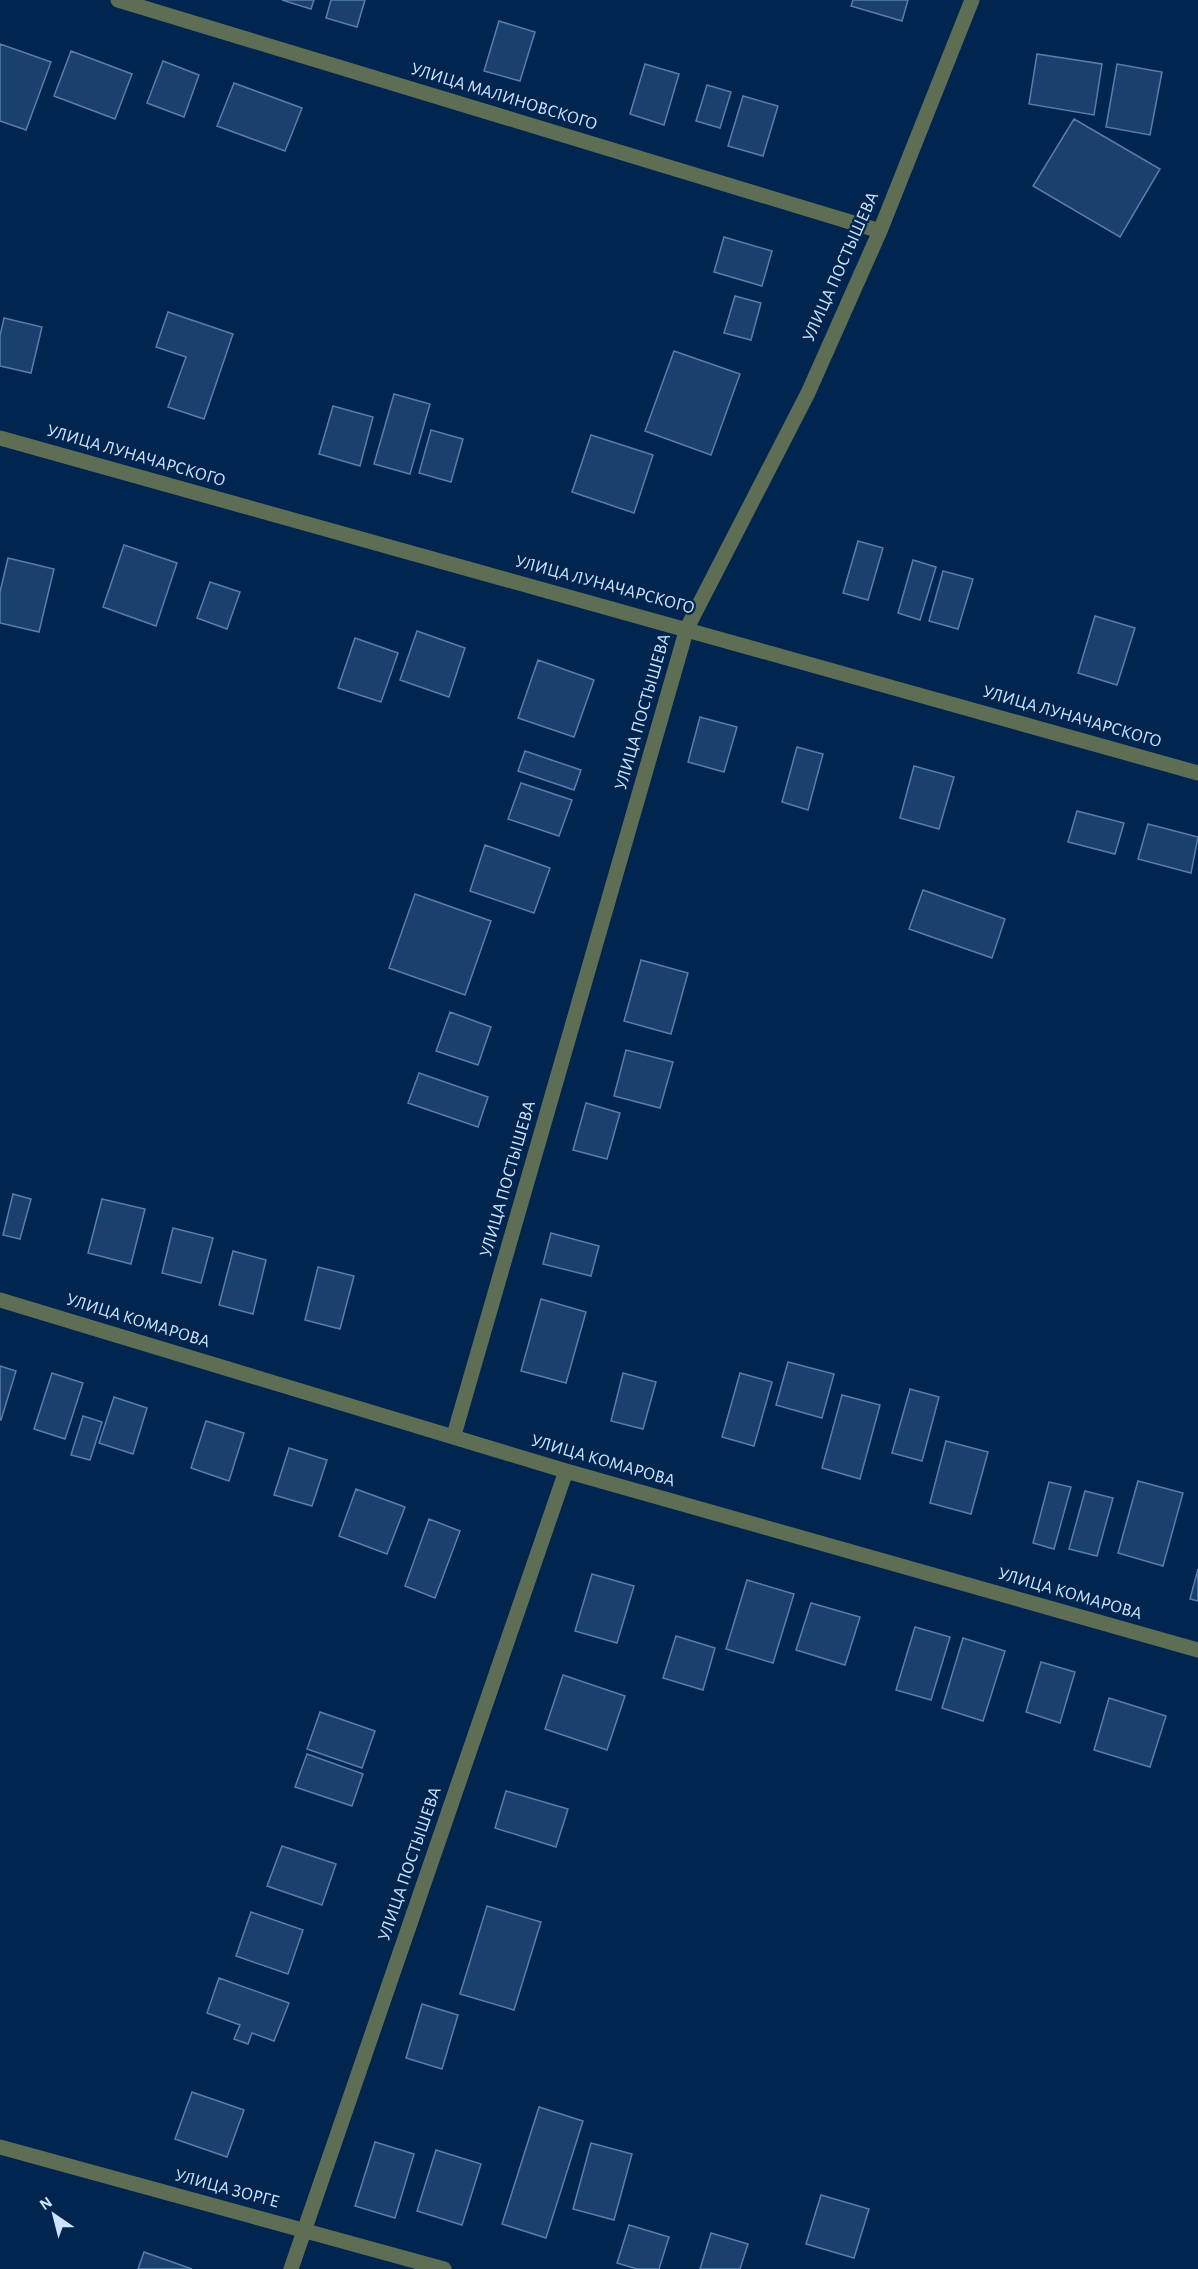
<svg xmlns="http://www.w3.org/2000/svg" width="1198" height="2269" font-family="'Alegreya Sans',sans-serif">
	<rect width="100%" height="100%" fill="#00254f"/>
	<!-- building -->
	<path fill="#1a416e" stroke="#567eb0" stroke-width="1.5" d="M 282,0 L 314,0 L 311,9 Z
		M 331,0 L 365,0 L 357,27 L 326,18 Z
		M 853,0 L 908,0 L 902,21 L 851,6 Z
		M 499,21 L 535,32 L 520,81 L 484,71 Z
		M 0,44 L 51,62 L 26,130 L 0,121 Z
		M 71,51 L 132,74 L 115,119 L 54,96 Z
		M 1037,54 L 1102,64 L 1094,115 L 1029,104 Z
		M 163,61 L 199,75 L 184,117 L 147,103 Z
		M 645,64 L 679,74 L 664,125 L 630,114 Z
		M 1117,64 L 1162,72 L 1150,135 L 1106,127 Z
		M 234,83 L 302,108 L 285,151 L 217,126 Z
		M 707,85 L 731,92 L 720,128 L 696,121 Z
		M 743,96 L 778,106 L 763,156 L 728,146 Z
		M 1074,119 L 1160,169 L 1120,237 L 1033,186 Z
		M 724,237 L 772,251 L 762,286 L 714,272 Z
		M 735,296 L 761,303 L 751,340 L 724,333 Z
		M 168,312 L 233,334 L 204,419 L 168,407 L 186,357 L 156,347 Z
		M 4,318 L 42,327 L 31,373 L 0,366 L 0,336 Z
		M 674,351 L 740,374 L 711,455 L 645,431 Z
		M 394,394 L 430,404 L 410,474 L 374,464 Z
		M 333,406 L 373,417 L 360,466 L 319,454 Z
		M 431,430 L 463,439 L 451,482 L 419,473 Z
		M 591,435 L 653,455 L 634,513 L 572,492 Z
		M 858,541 L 883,548 L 868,600 L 843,593 Z
		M 124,545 L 177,563 L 156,626 L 103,607 Z
		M 8,558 L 54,569 L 39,632 L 0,623 L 0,592 Z
		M 913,560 L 936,567 L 920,620 L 898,613 Z
		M 943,571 L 973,579 L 958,629 L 929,621 Z
		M 210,582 L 240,592 L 227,629 L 197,618 Z
		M 1095,616 L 1135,628 L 1117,685 L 1078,673 Z
		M 417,631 L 465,648 L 449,697 L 400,680 Z
		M 355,638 L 398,653 L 381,702 L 338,688 Z
		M 538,660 L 594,680 L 574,737 L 518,718 Z
		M 700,717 L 737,727 L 724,772 L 688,762 Z
		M 797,747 L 823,754 L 808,810 L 782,802 Z
		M 525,751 L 581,770 L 574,790 L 518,771 Z
		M 914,766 L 954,777 L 939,829 L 900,818 Z
		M 521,783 L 572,800 L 559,836 L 508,819 Z
		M 1077,811 L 1124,823 L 1115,854 L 1068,842 Z
		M 1148,824 L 1198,837 L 1191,873 L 1138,859 Z
		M 485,845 L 550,868 L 534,913 L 470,891 Z
		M 923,890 L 1005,919 L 992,958 L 909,929 Z
		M 415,894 L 491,921 L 465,995 L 389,968 Z
		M 641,960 L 688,973 L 671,1034 L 624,1021 Z
		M 450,1012 L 491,1027 L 478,1065 L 436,1051 Z
		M 626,1050 L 673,1062 L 660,1108 L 614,1096 Z
		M 419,1073 L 488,1097 L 478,1127 L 408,1103 Z
		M 586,1103 L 620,1113 L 607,1159 L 573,1150 Z
		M 13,1194 L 31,1199 L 20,1239 L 3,1235 Z
		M 102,1199 L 145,1209 L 131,1264 L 88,1253 Z
		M 173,1228 L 213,1238 L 201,1283 L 162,1273 Z
		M 551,1233 L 599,1246 L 591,1276 L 543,1264 Z
		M 233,1251 L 266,1260 L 253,1314 L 219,1305 Z
		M 318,1267 L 354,1276 L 340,1329 L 305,1320 Z
		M 541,1299 L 586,1312 L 566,1383 L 521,1371 Z
		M 788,1362 L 834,1374 L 822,1418 L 776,1405 Z
		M 0,1366 L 16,1371 L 1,1420 L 0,1420 Z
		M 52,1373 L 83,1383 L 65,1439 L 34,1429 Z
		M 623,1373 L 656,1382 L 643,1429 L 611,1421 Z
		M 740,1373 L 772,1382 L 754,1446 L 722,1437 Z
		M 910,1389 L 939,1397 L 922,1461 L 892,1453 Z
		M 842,1395 L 880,1405 L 860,1479 L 822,1468 Z
		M 114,1397 L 147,1408 L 133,1454 L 99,1443 Z
		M 83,1416 L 102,1422 L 90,1460 L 71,1455 Z
		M 206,1421 L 244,1433 L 229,1481 L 191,1468 Z
		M 946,1441 L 988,1452 L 971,1514 L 930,1503 Z
		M 289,1448 L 327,1460 L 312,1506 L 274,1495 Z
		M 1138,1481 L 1183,1493 L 1163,1566 L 1118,1553 Z
		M 1049,1482 L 1071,1487 L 1054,1549 L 1033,1543 Z
		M 356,1489 L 405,1507 L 387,1554 L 339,1536 Z
		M 1085,1491 L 1113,1498 L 1097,1556 L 1069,1549 Z
		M 429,1519 L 460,1531 L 435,1598 L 405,1586 Z
		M 1198,1569 L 1198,1601 L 1190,1599 Z
		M 592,1574 L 634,1586 L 617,1643 L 575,1631 Z
		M 747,1580 L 794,1594 L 773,1663 L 726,1649 Z
		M 811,1603 L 860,1617 L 845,1665 L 796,1650 Z
		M 915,1627 L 950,1637 L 931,1700 L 896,1690 Z
		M 676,1636 L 715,1648 L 703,1690 L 663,1678 Z
		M 963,1638 L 1005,1651 L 983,1721 L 942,1708 Z
		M 1041,1662 L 1075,1672 L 1060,1723 L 1026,1712 Z
		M 563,1675 L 625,1696 L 607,1750 L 545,1729 Z
		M 1109,1698 L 1166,1716 L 1150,1767 L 1094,1750 Z
		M 320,1712 L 375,1731 L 362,1768 L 307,1749 Z
		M 307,1754 L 363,1774 L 352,1806 L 295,1787 Z
		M 506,1791 L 568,1809 L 556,1847 L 495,1828 Z
		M 282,1846 L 336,1864 L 322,1905 L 267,1886 Z
		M 487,1906 L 541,1922 L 514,2010 L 460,1994 Z
		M 251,1912 L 303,1930 L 288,1974 L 236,1956 Z
		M 219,1978 L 289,2003 L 274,2041 L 252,2033 L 248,2044 L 234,2039 L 240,2025 L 207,2013 Z
		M 422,2004 L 458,2015 L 442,2069 L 406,2058 Z
		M 192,2092 L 244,2110 L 227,2157 L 175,2139 Z
		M 539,2107 L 583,2121 L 546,2238 L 502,2224 Z
		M 375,2142 L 414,2154 L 395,2218 L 355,2206 Z
		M 591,2143 L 632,2154 L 614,2220 L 573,2209 Z
		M 436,2150 L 481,2164 L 462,2225 L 417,2211 Z
		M 821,2195 L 869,2209 L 854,2258 L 806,2244 Z
		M 629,2225 L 669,2237 L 659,2269 L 637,2269 L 617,2263 Z
		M 711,2233 L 748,2244 L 740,2269 L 700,2269 Z
		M 144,2252 L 192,2269 L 138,2269 Z"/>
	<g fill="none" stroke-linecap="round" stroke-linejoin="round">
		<!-- minor -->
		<path stroke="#5d6e54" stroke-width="15" d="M 118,0 L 880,231
			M 0,438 L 1198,773
			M 0,1300 L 566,1471 L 1198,1650
			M 454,1435 L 687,628 L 808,393 L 880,231 L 972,0
			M 0,2147 L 444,2269
			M 291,2269 L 566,1471"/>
	</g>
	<g text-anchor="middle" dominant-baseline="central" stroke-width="4.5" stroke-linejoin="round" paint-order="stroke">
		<!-- street labels -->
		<g font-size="18" fill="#cde3ff" stroke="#00254f">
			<text transform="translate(504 97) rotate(17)">УЛИЦА МАЛИНОВСКОГО</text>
			<text transform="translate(841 267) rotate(-66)">УЛИЦА ПОСТЫШЕВА</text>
			<text transform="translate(136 456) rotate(16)">УЛИЦА ЛУНАЧАРСКОГО</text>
			<text transform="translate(605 585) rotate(15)">УЛИЦА ЛУНАЧАРСКОГО</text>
			<text transform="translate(643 712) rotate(-74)">УЛИЦА ПОСТЫШЕВА</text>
			<text transform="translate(1072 717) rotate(16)">УЛИЦА ЛУНАЧАРСКОГО</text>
			<text transform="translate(508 1179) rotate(-74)">УЛИЦА ПОСТЫШЕВА</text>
			<text transform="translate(138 1321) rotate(17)">УЛИЦА КОМАРОВА</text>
			<text transform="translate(603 1461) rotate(16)">УЛИЦА КОМАРОВА</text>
			<text transform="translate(1070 1594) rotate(16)">УЛИЦА КОМАРОВА</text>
			<text transform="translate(410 1864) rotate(-71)">УЛИЦА ПОСТЫШЕВА</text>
			<text transform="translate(227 2189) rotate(15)">УЛИЦА ЗОРГЕ</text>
		</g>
	</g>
	<!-- north arrow -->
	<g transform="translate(54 2215) rotate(325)" stroke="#00254f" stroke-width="4.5" paint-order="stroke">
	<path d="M0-4.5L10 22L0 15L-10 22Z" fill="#cde3ff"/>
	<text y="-9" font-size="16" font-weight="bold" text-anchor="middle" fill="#cde3ff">N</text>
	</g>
</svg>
